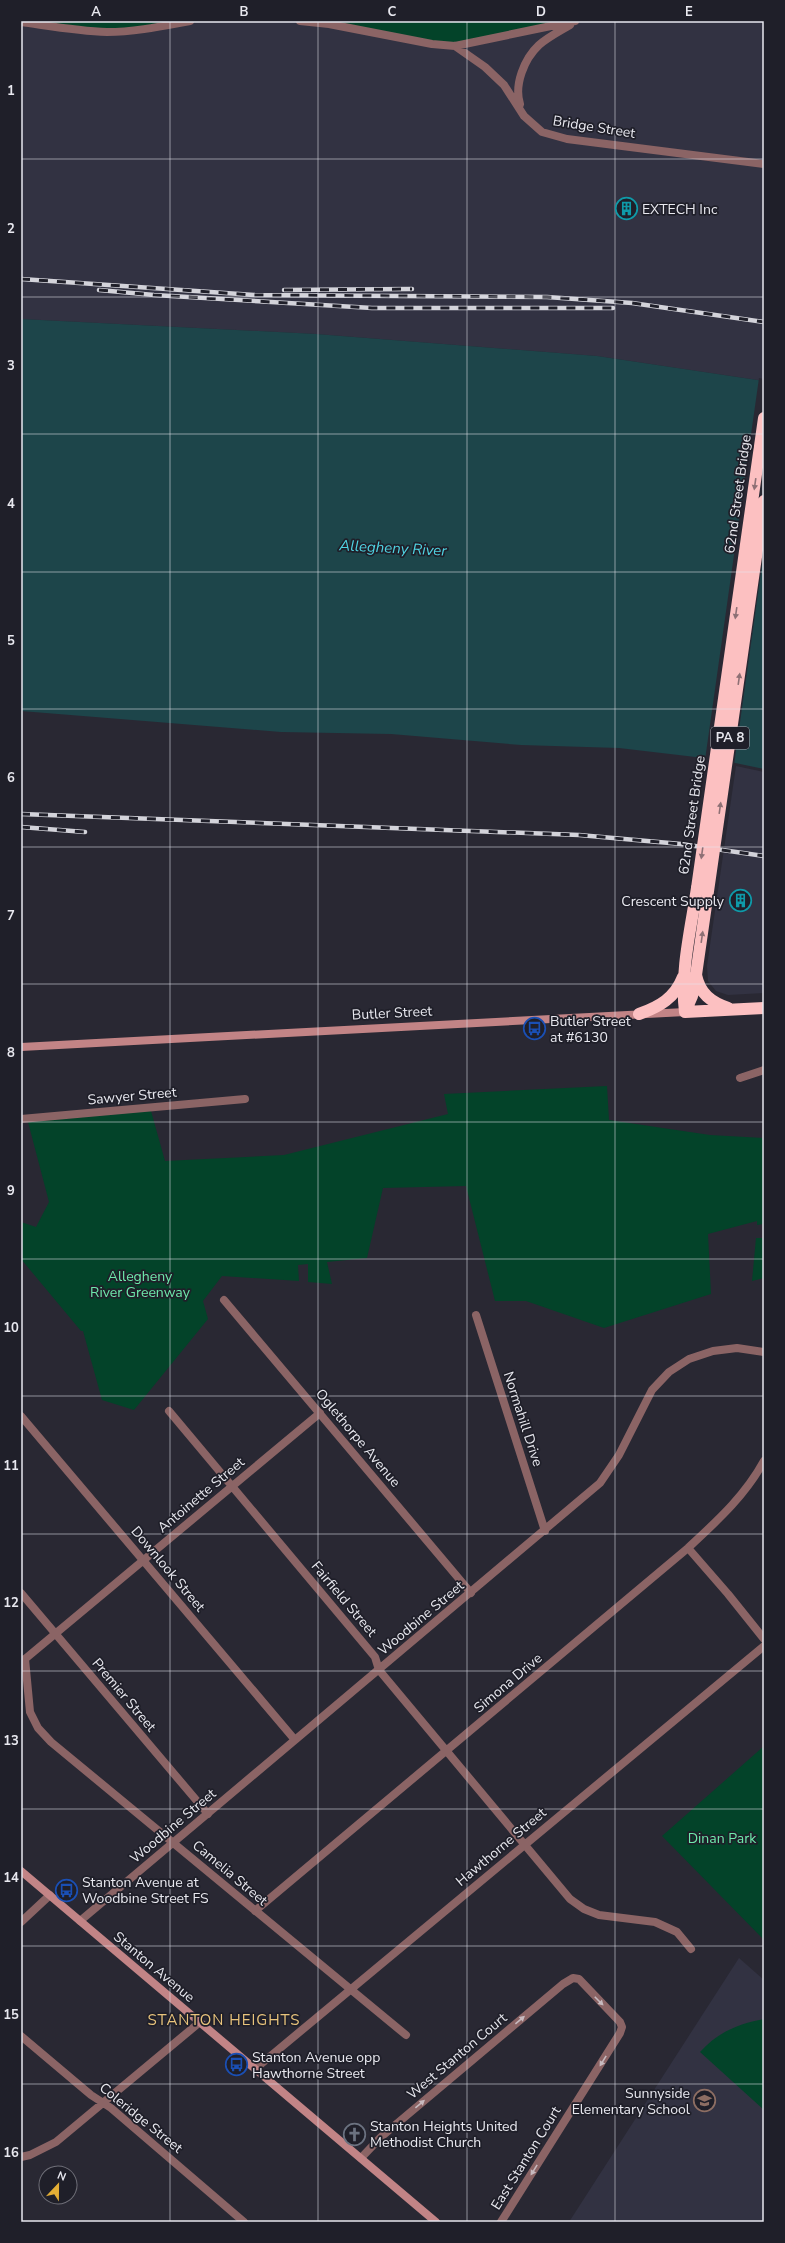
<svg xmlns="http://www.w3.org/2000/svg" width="785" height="2243" font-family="'Nunito Sans',sans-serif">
	<rect width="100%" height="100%" fill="#292833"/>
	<!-- built -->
	<path fill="#323242" d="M 21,21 L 764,21 L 764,381 L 597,356 L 316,334 L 21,319 Z
		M 736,766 L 764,772 L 764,993 L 728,995 L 716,991 L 708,981 L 707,966 Z
		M 739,1958 L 764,1980 L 764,2222 L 569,2222 Z"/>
	<!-- green -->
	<path fill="#034329" d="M 21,21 L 190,21 L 108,32 Z
		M 300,21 L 575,21 L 455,46 Z
		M 607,1086 L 609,1120 L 710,1135 L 764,1138 L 764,1224 L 757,1225 L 757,1221 L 708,1234 L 711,1294 L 604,1328 L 526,1301 L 495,1301 L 466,1186 L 383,1188 L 367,1258 L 327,1262 L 332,1284 L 308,1282 L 308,1264 L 298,1265 L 299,1281 L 222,1276 L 203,1301 L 208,1319 L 134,1410 L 102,1400 L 83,1331 L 81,1331 L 21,1259 L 21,1222 L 36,1227 L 49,1202 L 28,1122 L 151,1111 L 165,1161 L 284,1155 L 448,1114 L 444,1094 Z
		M 756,1238 L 764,1238 L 764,1278 L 752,1281 Z
		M 764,1746 L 764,1940 L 662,1836 Z
		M 764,2019 L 764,2110 L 700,2052 C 718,2032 738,2024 764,2019 Z"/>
	<!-- water -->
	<path fill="#1d454a" d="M 21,319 L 316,334 L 597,356 L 764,381 L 764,769 L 721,760 L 619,748 L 521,745 L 391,734 L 281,732 L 21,711 Z"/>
	<!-- pier -->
	<path fill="#292833" d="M 759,378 L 764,379 L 764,551 L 734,765 L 705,760 Z"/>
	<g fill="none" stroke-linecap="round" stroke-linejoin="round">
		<!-- street -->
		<path stroke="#8b6465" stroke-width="8" d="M 300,21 L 329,24 L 432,44 L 455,46 L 575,21
			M 21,22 C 50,26 78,31 107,32 C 135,32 163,26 190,21
			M 455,46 L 485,67 L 504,85 L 524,116 L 542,132 L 567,139 L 764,164
			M 520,104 C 514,85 524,59 539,45 C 548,37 560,31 570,25
			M 740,1078 L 764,1070
			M 21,1119 L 245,1099
			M 224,1300 L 471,1593
			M 476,1315 L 545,1531
			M 169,1411 L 375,1657 L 379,1670 L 570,1899 L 584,1909 L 599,1915 L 655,1922 L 677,1932 L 691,1949
			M 21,1416 L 295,1740
			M 688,1548 L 728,1594 L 764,1639
			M 21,1593 L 208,1814
			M 25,1659 L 30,1712 L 38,1728 L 51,1742 L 406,2035
			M 25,1659 L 320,1413
			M 255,1911 L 688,1548 C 717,1521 745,1496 764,1461
			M 80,1921 L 600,1483 L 619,1455 L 652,1390 L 669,1372 L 689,1359 L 713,1351 L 737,1348 L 764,1352
			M 21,1922 L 50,1895
			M 21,2036 L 91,2095 L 111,2108 L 244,2222
			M 255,2069 L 764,1646
			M 21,2157 L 30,2155 L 56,2142 L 200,2022
			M 361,2158 L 381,2137 L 563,1984 L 573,1978 L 579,1979 L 620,2022 L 622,2027 L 620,2033 L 501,2222"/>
		<!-- secondary -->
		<path stroke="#c28486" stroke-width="8" d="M 21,1047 L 685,1012
			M 21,1871 L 436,2222"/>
		<!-- highway -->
		<path stroke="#fcc0c1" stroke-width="12" d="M 696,975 C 700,994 711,1002 728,1008
			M 685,1012 C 680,972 691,928 697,888
			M 685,1012 L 764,1008
			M 685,1012 L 692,996 L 696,977
			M 639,1014 C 659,1007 675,998 683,977"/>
		<defs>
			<path id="rail" d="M 21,279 L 254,295 L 547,297 L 632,303 L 764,322
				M 99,290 L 154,295 L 372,308 L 613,308
				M 284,290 L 412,289
				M 21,814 L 579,835 L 681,844 L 764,856
				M 21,827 L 85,832"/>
		</defs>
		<!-- rail casing -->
		<use href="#rail" stroke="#d3d3da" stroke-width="4.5"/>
		<!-- rail -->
		<use href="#rail" stroke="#1f1f29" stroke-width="3" stroke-dasharray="9" stroke-linecap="butt"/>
		<!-- highway-bridge -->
		<path stroke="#fcc0c1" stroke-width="12" d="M 697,888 L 764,418
			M 696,975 L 764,501"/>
	</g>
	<!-- one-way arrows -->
	<defs><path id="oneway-solid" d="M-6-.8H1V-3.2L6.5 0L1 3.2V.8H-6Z"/></defs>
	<g fill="#8e7075">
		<use href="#oneway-solid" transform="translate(755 484) rotate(98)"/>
		<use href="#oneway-solid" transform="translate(736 613) rotate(98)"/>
		<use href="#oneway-solid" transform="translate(739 679) rotate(-82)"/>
		<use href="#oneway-solid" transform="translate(720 808) rotate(-82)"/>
		<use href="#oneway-solid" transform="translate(702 853) rotate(98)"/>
		<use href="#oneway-solid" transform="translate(702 937) rotate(-82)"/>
	</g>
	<g fill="#c7babf">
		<use href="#oneway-solid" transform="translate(599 2001) rotate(45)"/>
		<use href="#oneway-solid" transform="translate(520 2020) rotate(-40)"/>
		<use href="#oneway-solid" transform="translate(603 2061) rotate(122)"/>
		<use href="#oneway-solid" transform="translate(420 2104) rotate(-40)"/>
		<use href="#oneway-solid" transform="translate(534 2170) rotate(122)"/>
	</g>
	<!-- grid -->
	<path fill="none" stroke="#e8e8ef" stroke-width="1" stroke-opacity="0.55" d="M 170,21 L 170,2222M 318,21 L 318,2222M 467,21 L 467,2222M 615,21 L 615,2222M 21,159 L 764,159M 21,297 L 764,297M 21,434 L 764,434M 21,572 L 764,572M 21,709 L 764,709M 21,847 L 764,847M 21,984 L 764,984M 21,1122 L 764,1122M 21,1259 L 764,1259M 21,1396 L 764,1396M 21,1534 L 764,1534M 21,1671 L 764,1671M 21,1809 L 764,1809M 21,1946 L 764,1946M 21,2084 L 764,2084"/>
	<!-- icons -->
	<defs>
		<symbol id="building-ring" viewBox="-11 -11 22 22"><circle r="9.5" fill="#1f1f29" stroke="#0f9aa8" stroke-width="1.5"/><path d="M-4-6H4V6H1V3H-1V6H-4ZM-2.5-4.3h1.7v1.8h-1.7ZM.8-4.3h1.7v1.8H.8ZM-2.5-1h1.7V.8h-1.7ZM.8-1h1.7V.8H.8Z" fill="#0f9aa8"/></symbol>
		<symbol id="bus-ring" viewBox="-11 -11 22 22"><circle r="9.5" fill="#1f1f29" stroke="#1a4fb4" stroke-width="1.5"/><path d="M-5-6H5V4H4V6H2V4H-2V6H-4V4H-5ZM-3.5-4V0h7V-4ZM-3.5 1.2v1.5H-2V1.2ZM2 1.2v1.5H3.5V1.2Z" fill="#1a4fb4"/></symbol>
		<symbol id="school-ring" viewBox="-11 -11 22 22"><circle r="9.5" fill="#1f1f29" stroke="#8d6e63" stroke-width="1.5"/><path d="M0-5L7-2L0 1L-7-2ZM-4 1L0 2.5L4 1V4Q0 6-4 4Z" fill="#8d6e63"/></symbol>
		<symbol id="church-ring" viewBox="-11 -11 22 22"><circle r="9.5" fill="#1f1f29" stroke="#6b7280" stroke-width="1.5"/><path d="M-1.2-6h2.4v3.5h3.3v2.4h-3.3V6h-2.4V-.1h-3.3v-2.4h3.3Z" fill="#6b7280"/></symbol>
	</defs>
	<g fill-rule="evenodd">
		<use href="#building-ring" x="614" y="196" width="25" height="25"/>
		<use href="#building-ring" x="728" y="888" width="25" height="25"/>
		<use href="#bus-ring" x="522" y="1016" width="25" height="25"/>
		<use href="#bus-ring" x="54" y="1878" width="25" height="25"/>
		<use href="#bus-ring" x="224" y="2052" width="25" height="25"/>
		<use href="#school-ring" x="692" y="2088" width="25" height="25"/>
		<use href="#church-ring" x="342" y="2122" width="25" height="25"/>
	</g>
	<g text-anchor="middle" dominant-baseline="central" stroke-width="3.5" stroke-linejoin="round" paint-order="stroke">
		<!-- shield labels -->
		<rect fill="#1f1f29" stroke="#acacb4" stroke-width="1" x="711" y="727" width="38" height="22" rx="3"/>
		<g font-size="13" font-weight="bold" fill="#e8e8ef">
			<text x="730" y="738">PA 8</text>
		</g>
		<!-- street labels -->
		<g font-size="14" fill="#e8e8ef" stroke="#1f1f29">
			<text transform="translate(594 127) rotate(9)">Bridge Street</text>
			<text transform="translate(738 494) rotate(-82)">62nd Street Bridge</text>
			<text transform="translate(692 815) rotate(-82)">62nd Street Bridge</text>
			<text transform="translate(392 1013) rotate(-3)">Butler Street</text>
			<text transform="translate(132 1096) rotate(-5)">Sawyer Street</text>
			<text transform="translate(523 1419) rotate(72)">Normahill Drive</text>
			<text transform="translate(358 1438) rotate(50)">Oglethorpe Avenue</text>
			<text transform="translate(201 1495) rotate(-40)">Antoinette Street</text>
			<text transform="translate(168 1569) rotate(50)">Downlook Street</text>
			<text transform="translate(344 1599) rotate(50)">Fairfield Street</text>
			<text transform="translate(421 1618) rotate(-40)">Woodbine Street</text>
			<text transform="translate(508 1683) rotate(-40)">Simona Drive</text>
			<text transform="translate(124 1695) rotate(50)">Premier Street</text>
			<text transform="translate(173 1826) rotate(-40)">Woodbine Street</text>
			<text transform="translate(501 1847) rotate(-40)">Hawthorne Street</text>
			<text transform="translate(230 1873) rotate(40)">Camelia Street</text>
			<text transform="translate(154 1967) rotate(40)">Stanton Avenue</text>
			<text transform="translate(457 2056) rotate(-40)">West Stanton Court</text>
			<text transform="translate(141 2118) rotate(39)">Coleridge Street</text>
			<text transform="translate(526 2158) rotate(-58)">East Stanton Court</text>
		</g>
		<!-- poi labels -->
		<g font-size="14" fill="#e8e8ef" stroke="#1f1f29" text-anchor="start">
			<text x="642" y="209">EXTECH Inc</text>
			<text x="724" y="901" text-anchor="end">Crescent Supply</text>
			<text x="550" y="1021">Butler Street<tspan x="550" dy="16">at #6130</tspan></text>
			<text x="82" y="1882">Stanton Avenue at<tspan x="82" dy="16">Woodbine Street FS</tspan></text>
			<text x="252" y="2057">Stanton Avenue opp<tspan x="252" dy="16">Hawthorne Street</tspan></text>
			<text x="690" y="2093" text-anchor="end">Sunnyside<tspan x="690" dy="16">Elementary School</tspan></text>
			<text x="370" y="2126">Stanton Heights United<tspan x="370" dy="16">Methodist Church</tspan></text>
		</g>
		<!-- park labels -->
		<g font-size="14" fill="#6eeaac" stroke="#1f1f29">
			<text x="140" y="1276">Allegheny<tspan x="140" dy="16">River Greenway</tspan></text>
			<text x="722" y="1838">Dinan Park</text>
		</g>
		<!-- water labels -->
		<g font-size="15" font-style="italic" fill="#4fd3e2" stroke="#1f1f29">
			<text transform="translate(393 548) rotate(3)">Allegheny River</text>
		</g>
		<!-- neighbourhood labels -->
		<g font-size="15" letter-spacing="1" fill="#e9c47c" stroke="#1f1f29">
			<text x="224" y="2020">STANTON HEIGHTS</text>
		</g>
	</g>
	<!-- border -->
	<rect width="785" height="2243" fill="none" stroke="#1f1f29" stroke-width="44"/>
	<!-- north arrow -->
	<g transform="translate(58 2185) rotate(22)"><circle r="19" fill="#1f1f29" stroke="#6f6f78"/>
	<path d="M0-3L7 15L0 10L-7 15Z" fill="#e3ae35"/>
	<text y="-6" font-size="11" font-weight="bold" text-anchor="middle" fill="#e8e8ef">N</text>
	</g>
	<rect x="22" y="22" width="741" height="2199" fill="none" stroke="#e8e8ef" stroke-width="1.5"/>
	<g font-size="13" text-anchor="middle" font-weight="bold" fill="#e8e8ef">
		<text x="96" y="16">A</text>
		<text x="244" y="16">B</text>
		<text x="392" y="16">C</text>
		<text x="541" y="16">D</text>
		<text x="689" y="16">E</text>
		<text x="11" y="95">1</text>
		<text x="11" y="233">2</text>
		<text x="11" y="370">3</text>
		<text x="11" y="508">4</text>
		<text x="11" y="645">5</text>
		<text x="11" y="782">6</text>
		<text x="11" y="920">7</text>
		<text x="11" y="1057">8</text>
		<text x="11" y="1195">9</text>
		<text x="11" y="1332">10</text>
		<text x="11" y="1470">11</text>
		<text x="11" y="1607">12</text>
		<text x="11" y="1745">13</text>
		<text x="11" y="1882">14</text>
		<text x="11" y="2019">15</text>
		<text x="11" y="2157">16</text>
	</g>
</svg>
